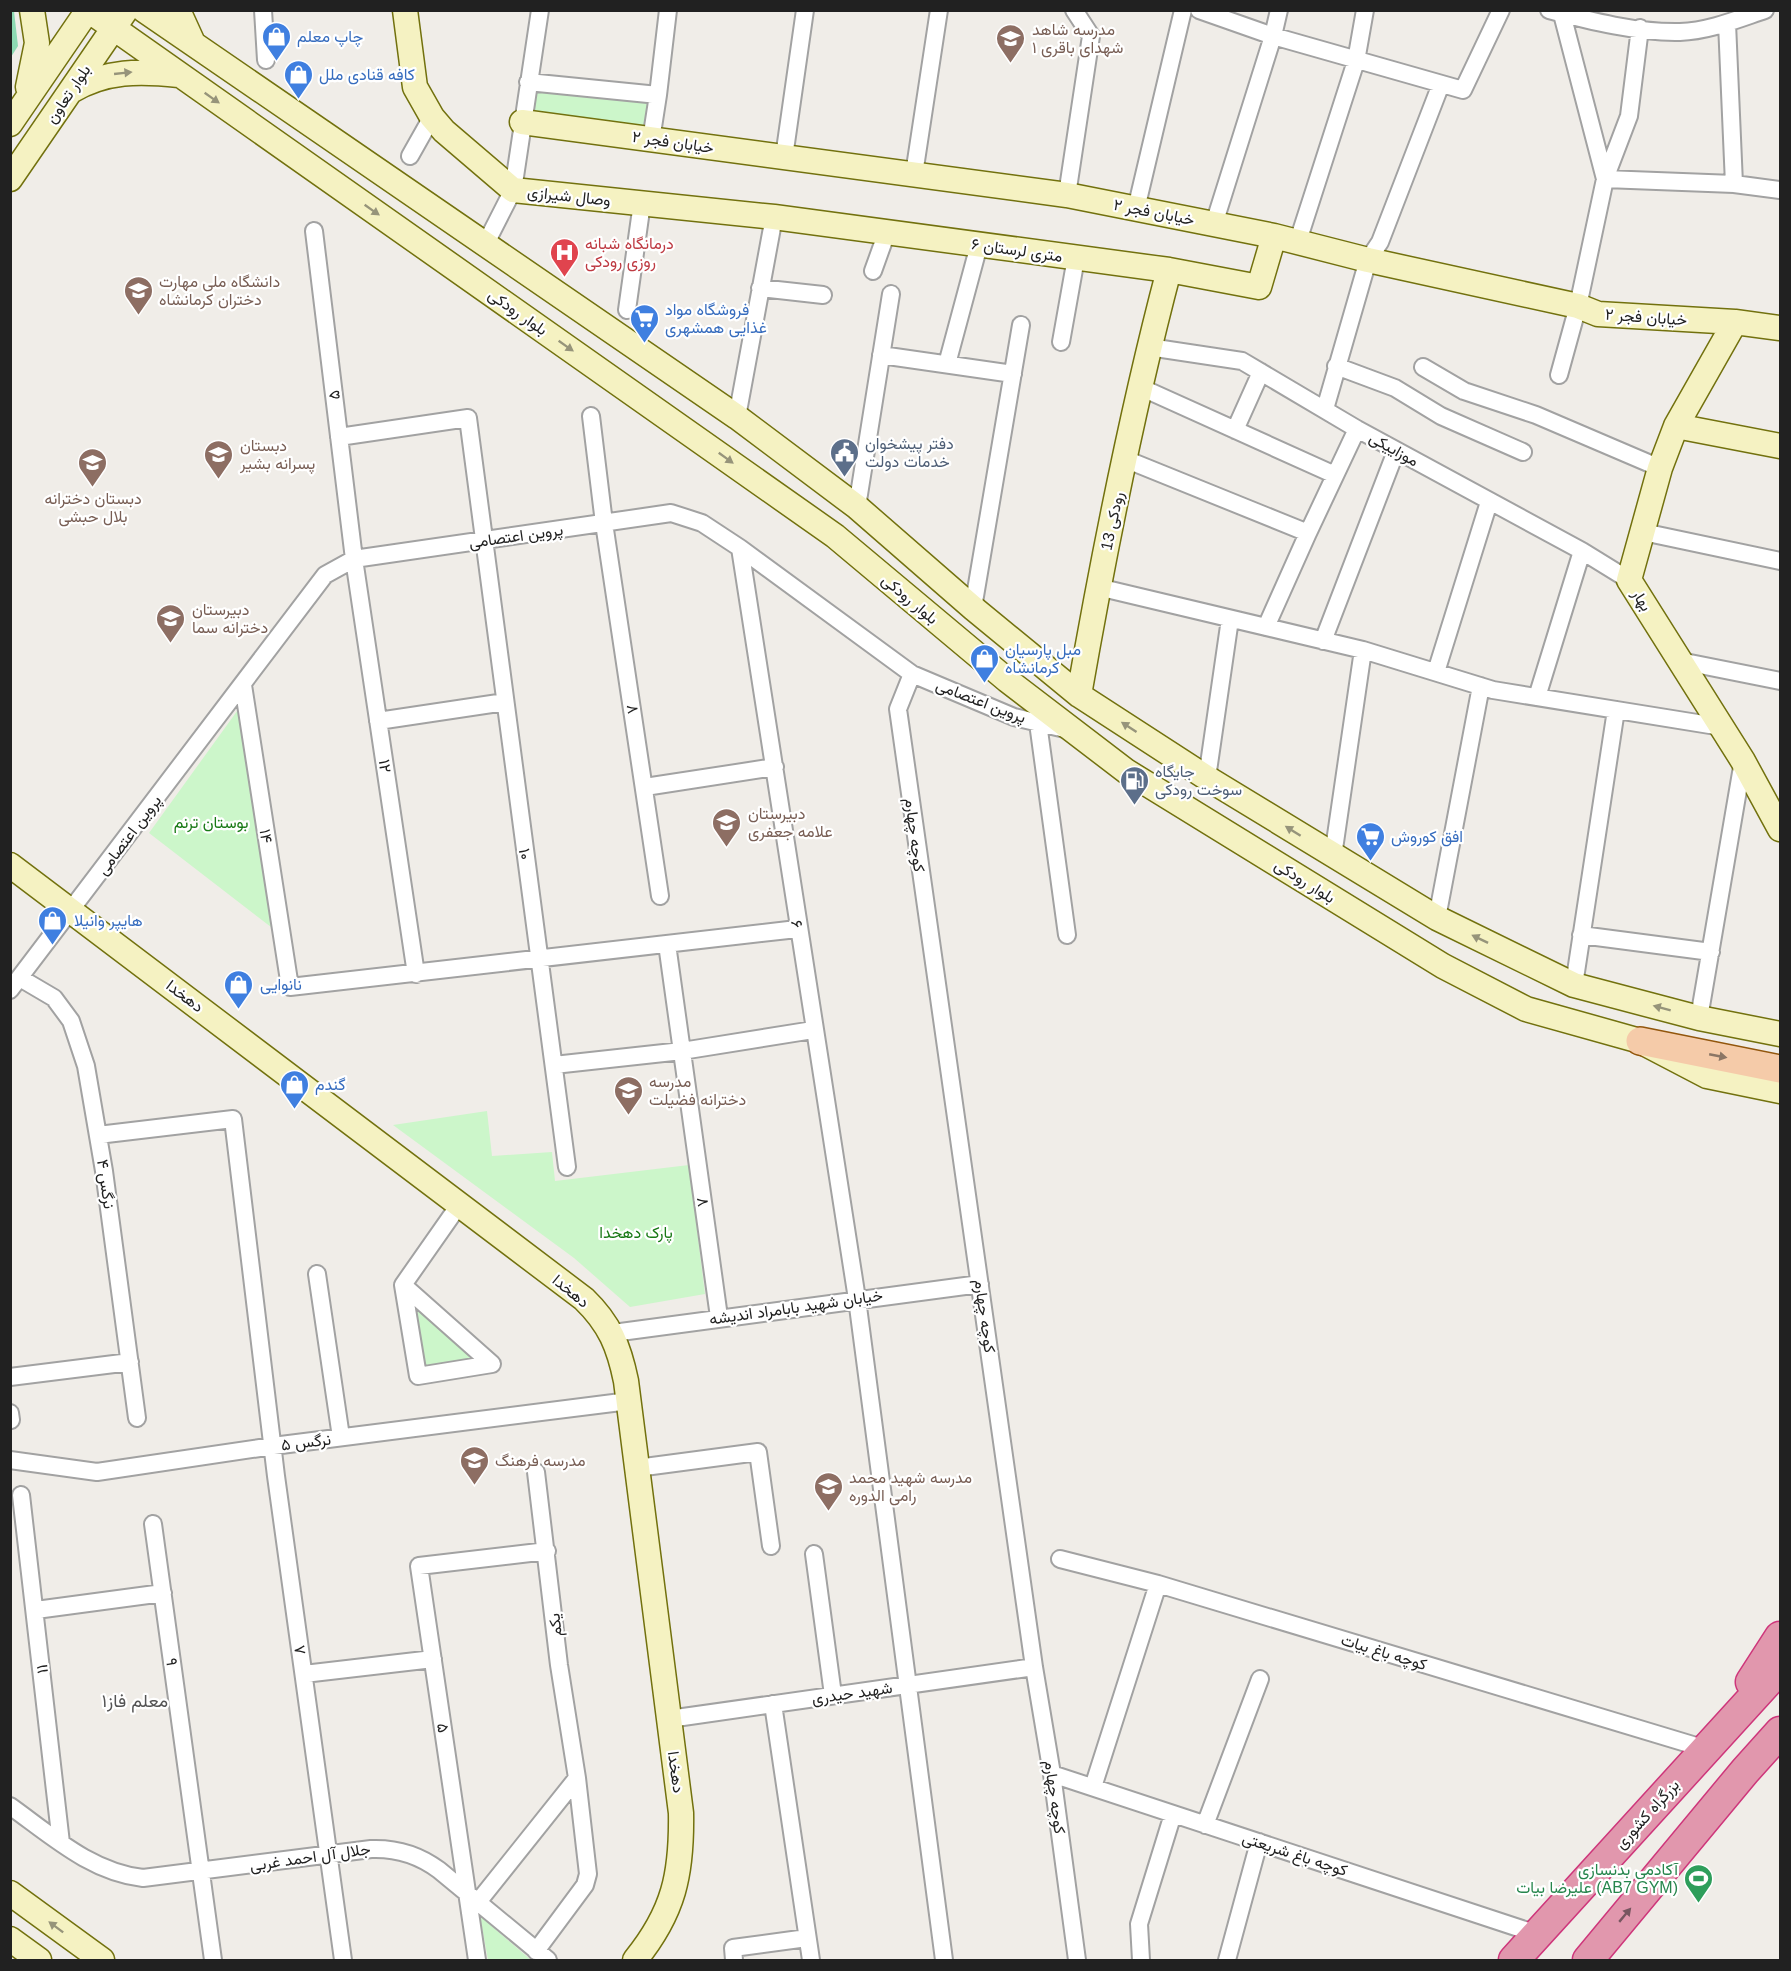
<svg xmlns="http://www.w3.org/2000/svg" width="1791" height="1971" font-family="Helvetica,Vazirmatn,sans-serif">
	<rect width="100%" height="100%" fill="#f0ede8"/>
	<!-- park -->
	<path fill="#ccf6ca" d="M 533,87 L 650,103 L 646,133 L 529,117 Z
		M 240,707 L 271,927 L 149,833 Z
		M 487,1111 L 492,1156 L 552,1152 L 555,1181 L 689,1165 L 705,1294 L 630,1307 L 574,1258 L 393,1125 Z
		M 409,1300 L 478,1361 L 422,1371 Z
		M 480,1916 L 531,1960 L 488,1960 Z"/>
	<!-- pitch -->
	<path fill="#8dd9b3" d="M 11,10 L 14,11 L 18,46 L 11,57 Z"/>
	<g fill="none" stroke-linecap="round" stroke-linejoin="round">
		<defs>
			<path id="street" d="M 263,10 L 266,60
				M 1199,10 L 1273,36 L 1463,90 L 1501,10
				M 1549,10 C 1590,21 1638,33 1680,32 C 1709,31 1738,19 1765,10
				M 1562,14 L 1605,179 L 1734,184 L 1780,190
				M 1727,23 L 1734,184
				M 528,82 L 658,95 L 668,10
				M 651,140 L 658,95
				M 410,156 L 432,117
				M 784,157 L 805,10
				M 914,174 L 939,10
				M 1067,195 L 1091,36 L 1074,10
				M 1136,209 L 1183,10
				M 1214,224 L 1273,36 L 1279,10
				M 314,231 L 354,559 L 416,974
				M 1298,241 L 1356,61 L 1365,10
				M 485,245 L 513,190 L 540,10
				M 873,271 L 887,232
				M 760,288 L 823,295
				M 627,310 L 642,203
				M 1061,342 L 1076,258
				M 1149,347 L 1242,361 L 1357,429 L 1582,551 L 1629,580
				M 881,355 L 1013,374
				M 947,364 L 979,245
				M 1336,366 L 1395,388 L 1441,416 L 1523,452
				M 1423,367 L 1464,391 L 1536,415 L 1660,468
				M 1559,375 L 1578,306 L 1605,179 L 1629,116 L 1640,28
				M 1140,387 L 1335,475
				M 1325,409 L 1368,260 L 1380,242 L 1441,84
				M 591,416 L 604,523 L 660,896
				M 737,417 L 774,217
				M 1235,430 L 1261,372
				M 339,437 L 468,418 L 567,1167
				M 1125,459 L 1308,533 L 1266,627
				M 857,507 L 891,294
				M 1643,532 L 1780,561
				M 1308,533 L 1357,429
				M 740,548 L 857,1299 L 944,1960
				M 1098,587 L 1363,650 L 1493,690 L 1722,727
				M 973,608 L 1021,325
				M 1323,641 L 1396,451
				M 1680,661 L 1780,681
				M 1436,672 L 1489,502
				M 912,674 L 898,709 L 1034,1667 L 1052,1774 L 1077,1960
				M 243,685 L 290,987 L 797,929
				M 1537,697 L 1582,551
				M 378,721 L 505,702
				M 1038,723 L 1067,935
				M 1207,778 L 1230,619
				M 645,787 L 775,767
				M 1333,856 L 1363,650
				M 1437,918 L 1481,686
				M 1581,935 L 1711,952
				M 667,944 L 719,1317
				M 20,978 L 54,998 L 71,1021 L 86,1066 L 104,1171 L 137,1418
				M 1574,985 L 1616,710
				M 10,990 L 325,575 L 354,559 L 671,513 L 702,523 L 740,548 L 912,674 L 1014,717 L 1065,729
				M 1699,1018 L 1743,761
				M 554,1065 L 682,1051 L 813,1030
				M 98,1135 L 233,1119 L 276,1476 L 343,1960
				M 317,1274 L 341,1437
				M 403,1285 L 492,1364 L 418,1376 L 403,1285 L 459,1205
				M 613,1333 L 980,1284
				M 10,1377 L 130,1362
				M 10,1413 L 11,1420
				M 10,1460 L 97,1472 L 273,1446 L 629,1401
				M 637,1468 L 758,1452 L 771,1546
				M 21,1495 L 61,1843
				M 153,1524 L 213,1960
				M 814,1554 L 833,1695
				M 1060,1559 L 1158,1584 L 1706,1749
				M 36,1610 L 163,1593
				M 304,1674 L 433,1659
				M 773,1704 L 811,1960
				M 669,1719 L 1034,1667
				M 1052,1774 L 1537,1934
				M 1093,1787 L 1158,1584
				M 10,1806 C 52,1836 91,1872 143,1878 L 371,1849 C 396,1848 419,1855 439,1870 L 548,1960
				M 1205,1825 L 1260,1679
				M 478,1902 L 577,1778
				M 536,1951 L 585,1885 L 588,1874 L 577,1778 L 559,1665 L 536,1472
				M 477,1960 L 419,1566 L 547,1551
				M 734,1960 L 733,1948 L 807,1938
				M 1141,1960 L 1139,1924 L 1173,1814
				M 1227,1960 L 1259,1842"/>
			<path id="secondary" d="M 88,10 L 835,536 L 1007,680 L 1126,771 L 1443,966 L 1526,1009 L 1640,1041 L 1707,1076 L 1780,1091
				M 144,10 L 737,417 L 857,507 L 973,608 L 1079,695 L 1207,778 L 1437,918 L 1574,985 L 1699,1018 L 1780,1034
				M 178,10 L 193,43
				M 405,10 L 415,87 L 432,117 L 444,131 L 513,190 L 774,217 L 1169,270 L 1259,287 L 1274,236
				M 28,87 L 37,43 L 32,10
				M 71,91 C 106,70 140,71 179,75
				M 522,122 L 1067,195 L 1274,236 L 1368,260 L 1578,306 L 1598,314 L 1735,322 L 1780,328
				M 10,124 L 88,10
				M 10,179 L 126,10
				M 1735,322 L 1676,426 L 1660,468 L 1629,580 L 1743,761 L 1780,829
				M 1676,426 L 1780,446
				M 1079,695 C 1104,552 1132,410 1169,270
				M 10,865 L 584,1299 C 610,1324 619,1347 626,1381 L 681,1813 C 682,1874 674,1912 635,1960
				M 10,1893 L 102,1960
				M 10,1939 L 39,1960"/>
			<path id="primary" d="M 1640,1041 L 1780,1069"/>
			<path id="highway" d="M 1751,1682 L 1780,1637
				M 1514,1960 L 1780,1668
				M 1588,1960 L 1745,1771 L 1780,1732"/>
		</defs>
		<!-- street casing -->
		<use href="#street" stroke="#a2a2a2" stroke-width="20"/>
		<!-- secondary casing -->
		<use href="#secondary" stroke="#72710e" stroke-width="27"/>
		<!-- primary casing -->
		<use href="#primary" stroke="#92560c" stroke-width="30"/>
		<!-- highway casing -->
		<use href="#highway" stroke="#ce367b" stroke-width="33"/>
		<!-- street -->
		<use href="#street" stroke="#fff" stroke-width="16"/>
		<!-- secondary -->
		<use href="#secondary" stroke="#f5f2c2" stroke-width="24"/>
		<!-- primary -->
		<use href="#primary" stroke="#f5cba9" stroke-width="27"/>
		<!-- highway -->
		<use href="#highway" stroke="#e197ad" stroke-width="30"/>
	</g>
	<!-- one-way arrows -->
	<defs><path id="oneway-solid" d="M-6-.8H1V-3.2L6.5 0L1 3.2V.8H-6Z" transform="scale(1.5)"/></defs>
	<g fill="#96947a">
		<use href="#oneway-solid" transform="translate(123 73) rotate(-6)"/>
		<use href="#oneway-solid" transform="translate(212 98) rotate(35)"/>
		<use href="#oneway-solid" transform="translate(372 210) rotate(35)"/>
		<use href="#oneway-solid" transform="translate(566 346) rotate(35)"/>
		<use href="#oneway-solid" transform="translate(726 458) rotate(36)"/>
		<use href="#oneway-solid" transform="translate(1129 727) rotate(-147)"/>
		<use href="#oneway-solid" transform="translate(1293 831) rotate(-148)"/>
		<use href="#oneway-solid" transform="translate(1480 939) rotate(-154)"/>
		<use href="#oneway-solid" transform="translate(1662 1008) rotate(-165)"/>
		<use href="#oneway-solid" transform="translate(56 1927) rotate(-143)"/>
	</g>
	<use fill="#8b7665" href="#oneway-solid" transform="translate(1718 1056) rotate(11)"/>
	<use fill="#775660" href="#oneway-solid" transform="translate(1625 1915) rotate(-50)"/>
	<!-- icons -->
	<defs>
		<symbol id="shop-pin" viewBox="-11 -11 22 30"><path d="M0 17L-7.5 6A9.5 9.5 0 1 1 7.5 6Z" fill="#3f7fe0" stroke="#fff"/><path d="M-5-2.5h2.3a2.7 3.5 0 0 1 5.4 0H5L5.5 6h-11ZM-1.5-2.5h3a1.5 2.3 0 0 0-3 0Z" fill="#fff"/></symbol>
		<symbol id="school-pin" viewBox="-11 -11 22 30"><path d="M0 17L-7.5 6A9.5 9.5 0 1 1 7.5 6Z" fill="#8d6e63" stroke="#fff"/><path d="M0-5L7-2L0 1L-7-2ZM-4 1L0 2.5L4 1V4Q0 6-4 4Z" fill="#fff"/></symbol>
		<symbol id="hospital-pin" viewBox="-11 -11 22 30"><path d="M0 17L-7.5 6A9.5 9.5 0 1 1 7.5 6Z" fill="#e0444e" stroke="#fff"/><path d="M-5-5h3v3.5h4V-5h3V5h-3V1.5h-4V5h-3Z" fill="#fff"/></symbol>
		<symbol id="university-pin" viewBox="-11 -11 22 30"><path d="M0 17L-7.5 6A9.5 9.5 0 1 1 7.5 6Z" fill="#8d6e63" stroke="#fff"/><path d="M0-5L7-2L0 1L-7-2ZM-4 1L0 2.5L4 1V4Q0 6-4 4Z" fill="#fff"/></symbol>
		<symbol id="supermarket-pin" viewBox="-11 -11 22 30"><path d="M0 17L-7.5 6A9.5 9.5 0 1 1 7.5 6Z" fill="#3f7fe0" stroke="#fff"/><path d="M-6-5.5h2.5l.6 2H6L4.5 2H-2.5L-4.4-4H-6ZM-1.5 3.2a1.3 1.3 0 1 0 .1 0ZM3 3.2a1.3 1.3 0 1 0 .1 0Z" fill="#fff"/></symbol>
		<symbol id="civic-pin" viewBox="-11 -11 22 30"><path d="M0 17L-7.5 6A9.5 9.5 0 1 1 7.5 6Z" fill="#5c6f8a" stroke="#fff"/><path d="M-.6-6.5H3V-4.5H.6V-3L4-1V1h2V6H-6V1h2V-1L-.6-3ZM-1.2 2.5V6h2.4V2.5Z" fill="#fff"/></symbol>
		<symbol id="fuel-pin" viewBox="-11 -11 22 30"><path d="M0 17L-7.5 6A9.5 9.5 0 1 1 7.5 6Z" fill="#5c6f8a" stroke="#fff"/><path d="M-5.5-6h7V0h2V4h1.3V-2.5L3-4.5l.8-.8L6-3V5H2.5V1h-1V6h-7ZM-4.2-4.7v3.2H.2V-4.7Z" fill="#fff"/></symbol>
		<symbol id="stadium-pin" viewBox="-11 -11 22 30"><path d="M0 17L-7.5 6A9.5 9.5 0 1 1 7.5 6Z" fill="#2e9e5b" stroke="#fff"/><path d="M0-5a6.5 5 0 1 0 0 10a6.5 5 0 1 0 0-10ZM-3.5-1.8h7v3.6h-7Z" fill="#fff"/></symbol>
	</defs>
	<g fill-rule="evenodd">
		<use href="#shop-pin" x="260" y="20" width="33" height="45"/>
		<use href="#school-pin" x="994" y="22" width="33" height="45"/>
		<use href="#shop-pin" x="282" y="58" width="33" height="45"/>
		<use href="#hospital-pin" x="548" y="236" width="33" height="45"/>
		<use href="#university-pin" x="122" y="274" width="33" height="45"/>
		<use href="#supermarket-pin" x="628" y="302" width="33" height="45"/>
		<use href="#civic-pin" x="828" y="436" width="33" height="45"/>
		<use href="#school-pin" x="202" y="438" width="33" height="45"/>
		<use href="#school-pin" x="76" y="446" width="33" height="45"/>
		<use href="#school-pin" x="154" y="602" width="33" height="45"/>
		<use href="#shop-pin" x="968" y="642" width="33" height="45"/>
		<use href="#fuel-pin" x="1118" y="764" width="33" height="45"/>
		<use href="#school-pin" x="710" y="806" width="33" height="45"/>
		<use href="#supermarket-pin" x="1354" y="820" width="33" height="45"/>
		<use href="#shop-pin" x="36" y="904" width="33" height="45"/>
		<use href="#shop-pin" x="222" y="968" width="33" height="45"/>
		<use href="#shop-pin" x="278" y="1068" width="33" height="45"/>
		<use href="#school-pin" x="612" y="1074" width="33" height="45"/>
		<use href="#school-pin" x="458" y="1444" width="33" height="45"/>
		<use href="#school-pin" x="812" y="1470" width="33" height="45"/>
		<use href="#stadium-pin" x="1682" y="1862" width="33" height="45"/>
	</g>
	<g text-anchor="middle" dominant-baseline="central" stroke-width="4.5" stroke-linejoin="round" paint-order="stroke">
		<!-- education labels -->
		<g font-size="16" fill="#785e54" stroke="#fff" text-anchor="start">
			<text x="1032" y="29">مدرسه شاهد<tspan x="1032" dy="18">شهدای باقری ۱</tspan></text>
			<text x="159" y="281">دانشگاه ملی مهارت<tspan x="159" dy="18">دختران کرمانشاه</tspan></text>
			<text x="240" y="445">دبستان<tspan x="240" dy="18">پسرانه بشير</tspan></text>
			<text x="93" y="498" text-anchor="middle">دبستان دخترانه<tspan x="93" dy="18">بلال حبشی</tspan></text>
			<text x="192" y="609">دبیرستان<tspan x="192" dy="18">دخترانه سما</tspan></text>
			<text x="748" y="813">دبیرستان<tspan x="748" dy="18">علامه جعفری</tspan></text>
			<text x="649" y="1081">مدرسه<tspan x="649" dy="18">دخترانه فضيلت</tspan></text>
			<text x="495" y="1460">مدرسه فرهنگ</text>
			<text x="849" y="1477">مدرسه شهید محمد<tspan x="849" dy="18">رامی الدوره</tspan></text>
		</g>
		<!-- shop labels -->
		<g font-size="16" fill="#366cbe" stroke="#fff" text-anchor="start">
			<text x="297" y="36">چاپ معلم</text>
			<text x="319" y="74">کافه قنادی ملل</text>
			<text x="665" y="309">فروشگاه مواد<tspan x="665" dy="18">غذایی همشهری</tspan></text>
			<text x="1005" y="649">مبل پارسیان<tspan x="1005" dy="18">کرمانشاه</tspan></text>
			<text x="1391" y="836">افق کوروش</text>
			<text x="74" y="920">هایپر وانیلا</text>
			<text x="260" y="984">نانوایی</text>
			<text x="315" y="1084">گندم</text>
		</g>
		<!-- street labels -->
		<g font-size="16" fill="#212121" stroke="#fff">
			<text transform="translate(68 94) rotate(-56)">بلوار تعاون</text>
			<text transform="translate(673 142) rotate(8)">خیابان فجر ۲</text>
			<text transform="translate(569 196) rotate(6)">وصال شیرازی</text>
			<text transform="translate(1154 212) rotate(11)">خیابان فجر ۲</text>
			<text transform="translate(1017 250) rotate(8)">۶ متری لرستان</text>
			<text transform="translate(518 312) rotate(35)">بلوار رودکی</text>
			<text transform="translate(1646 317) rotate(4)">خیابان فجر ۲</text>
			<text transform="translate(334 395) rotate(-97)">۵</text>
			<text transform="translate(1394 449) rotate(29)">موزاییکی</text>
			<text transform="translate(1112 521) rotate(-78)">رودکی 13</text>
			<text transform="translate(516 536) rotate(-8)">پروین اعتصامی</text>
			<text transform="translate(910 599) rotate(40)">بلوار رودکی</text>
			<text transform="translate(1642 600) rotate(58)">بهار</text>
			<text transform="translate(981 701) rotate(21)">پروین اعتصامی</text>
			<text transform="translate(633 709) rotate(81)">۸</text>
			<text transform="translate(385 766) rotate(82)">۱۲</text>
			<text transform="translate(129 835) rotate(-53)">پروین اعتصامی</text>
			<text transform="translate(915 835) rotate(83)">کوچه چهارم</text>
			<text transform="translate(266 836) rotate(81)">۱۴</text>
			<text transform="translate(525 854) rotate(82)">۱۰</text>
			<text transform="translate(1305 881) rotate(32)">بلوار رودکی</text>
			<text transform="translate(797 924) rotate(82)">۶</text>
			<text transform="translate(185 996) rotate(37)">دهخدا</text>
			<text transform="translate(106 1184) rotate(82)">نرگس ۴</text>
			<text transform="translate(703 1202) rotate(82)">۸</text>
			<text transform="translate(571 1291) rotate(39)">دهخدا</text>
			<text transform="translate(796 1307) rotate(-8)">خیابان شهید بابامراد اندیشه</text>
			<text transform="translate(985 1316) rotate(82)">کوچه چهارم</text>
			<text transform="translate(306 1442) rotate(-7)">نرگس ۵</text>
			<text transform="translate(555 1625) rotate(-96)">یکم</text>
			<text transform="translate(300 1650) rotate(82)">۷</text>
			<text transform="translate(1384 1652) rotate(17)">کوچه باغ بیات</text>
			<text transform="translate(172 1662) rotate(83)">۹</text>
			<text transform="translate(42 1669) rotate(-96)">۱۱</text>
			<text transform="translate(852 1693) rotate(-8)">شهید حیدری</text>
			<text transform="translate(443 1728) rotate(82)">۵</text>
			<text transform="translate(676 1772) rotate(82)">دهخدا</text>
			<text transform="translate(1055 1797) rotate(82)">کوچه چهارم</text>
			<text transform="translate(1647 1814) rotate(-48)">بزرگراه کشوری</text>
			<text transform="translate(1295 1854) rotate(18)">کوچه باغ شریعتی</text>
			<text transform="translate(310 1857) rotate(-8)">جلال آل احمد غربی</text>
		</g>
		<!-- health labels -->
		<g font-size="16" fill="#be3a42" stroke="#fff" text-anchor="start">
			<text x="585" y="243">درمانگاه شبانه<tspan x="585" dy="18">روزی رودکی</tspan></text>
		</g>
		<!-- service labels -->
		<g font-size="16" fill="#4e5e75" stroke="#fff" text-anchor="start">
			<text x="865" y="443">دفتر پیشخوان<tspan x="865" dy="18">خدمات دولت</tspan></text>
			<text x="1155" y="771">جایگاه<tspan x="1155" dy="18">سوخت رودکی</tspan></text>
		</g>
		<!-- park labels -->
		<g font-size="16" fill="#187915" stroke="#fff">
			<text x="211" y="822">بوستان ترنم</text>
			<text x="636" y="1232">پارک دهخدا</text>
		</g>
		<!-- leisure labels -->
		<g font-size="16" fill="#27864d" stroke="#fff" text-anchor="end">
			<text x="1678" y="1869">آکادمی بدنسازی<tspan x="1678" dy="18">علیرضا بیات (AB7 GYM)</tspan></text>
		</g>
		<!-- neighbourhood labels -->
		<g font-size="18" fill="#545454" stroke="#fff">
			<text x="135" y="1701">معلم فاز۱</text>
		</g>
	</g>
	<!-- border -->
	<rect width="1791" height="1971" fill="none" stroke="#212121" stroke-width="24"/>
</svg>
